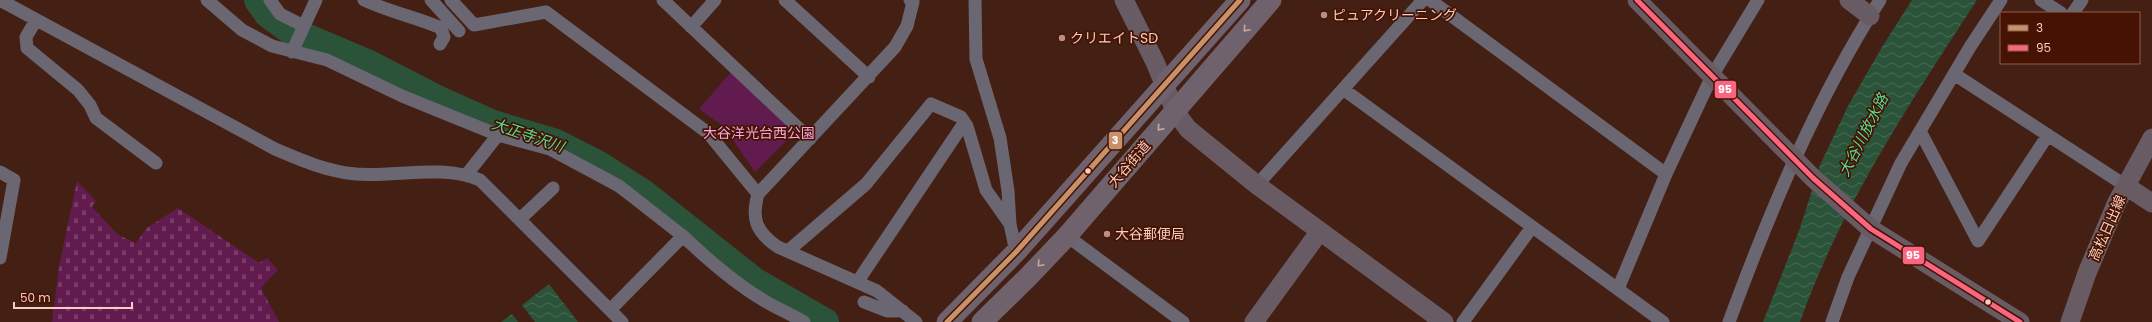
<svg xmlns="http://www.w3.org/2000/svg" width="2152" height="322" font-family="Poppins,'Noto Sans JP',sans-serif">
	<defs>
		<pattern id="cemetery-stones" width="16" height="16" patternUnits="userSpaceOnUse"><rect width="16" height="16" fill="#621b4e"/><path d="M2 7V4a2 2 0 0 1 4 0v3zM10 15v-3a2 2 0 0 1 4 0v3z" fill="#793b66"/></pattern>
		<pattern id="water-waves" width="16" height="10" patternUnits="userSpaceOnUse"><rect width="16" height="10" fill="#2b533a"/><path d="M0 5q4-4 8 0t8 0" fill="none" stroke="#4a6b55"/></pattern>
	</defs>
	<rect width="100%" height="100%" fill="#441f14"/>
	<!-- cemetery -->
	<path fill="url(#cemetery-stones)" d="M 77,181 L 96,201 L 92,207 L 118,235 L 136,243 L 147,228 L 178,208 L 259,263 L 267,258 L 278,270 L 261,288 L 279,322 L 52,322 L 59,267 Z"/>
	<!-- park -->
	<path fill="#621b4e" d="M 731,72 L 794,133 L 755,172 L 723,126 L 699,109 Z"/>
	<!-- water -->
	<path fill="url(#water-waves)" d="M 1912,0 L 1977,0 C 1910,103 1841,206 1800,322 L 1763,322 L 1800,228 L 1820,165 L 1848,106 L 1882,47 Z
		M 549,284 L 578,322 L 535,322 L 522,305 Z
		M 512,314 L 518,322 L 501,322 Z"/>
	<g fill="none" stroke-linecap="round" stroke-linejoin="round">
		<!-- river -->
		<path stroke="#2b533a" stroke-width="28" d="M 258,0 L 268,14 L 291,31 L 369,64 L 437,99 L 493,124 L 556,143 L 599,165 L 643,193 L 754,281 L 825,322"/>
		<!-- street -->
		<path stroke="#6a6672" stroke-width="13" d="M 0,0 L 275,149 C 303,161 326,171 356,174 C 397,177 442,164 480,180 L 622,322
			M 207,0 L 242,30 L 272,46 L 327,60 L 402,96 L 498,135 L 467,174
			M 270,0 L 280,14 L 304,26
			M 364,0 C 389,12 416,17 441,28 L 444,37 L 440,44
			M 431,0 L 459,31
			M 451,0 L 474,25 L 546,12 L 708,133 L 758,194
			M 663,0 L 810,139
			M 785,0 L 869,77
			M 910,0 L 913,2 L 907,26 L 895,47 L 758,194 C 751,219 756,232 778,247 L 877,291 L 916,322
			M 975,0 L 976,59 L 1000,138 L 1008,191 L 1010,224 L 1016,252
			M 1430,0 L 1666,174
			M 2041,0 L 2061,13
			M 2073,13 L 2082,0
			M 36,20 L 26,37 L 27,48 L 78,90 L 90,105 L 96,118 L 156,163
			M 691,27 L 715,0
			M 292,52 L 316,0
			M 1954,74 L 2126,186
			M 1343,89 L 1663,322
			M 1920,131 L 1978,241 L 2048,135
			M 498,135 L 550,149 L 619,186 L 683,236
			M 0,172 L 14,180 L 0,258
			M 1257,185 L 1423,0
			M 520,219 L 553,188
			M 1067,236 L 1183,322
			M 788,251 L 866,184 L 931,104 L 961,117 L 967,126 L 986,190 L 1010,224
			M 858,281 L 964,123
			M 1618,289 L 1666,174 L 1712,76 L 1758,0
			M 864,302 L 887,311 L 903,311
			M 610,310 L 683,236 C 708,260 733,282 763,300 C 776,308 791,314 804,322
			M 1463,322 L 1532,227
			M 1729,322 C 1770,211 1816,100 1880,0
			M 1832,322 L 1848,277 L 1901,163 L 1970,47 L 2001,0"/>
		<!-- secondary -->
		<path stroke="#685b64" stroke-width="19" d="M 1124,0 L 1155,62 L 1175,111 L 1188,129 L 1257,185 L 1444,322
			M 1637,0 L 1813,178 L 1871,229 L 2020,322
			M 1849,0 L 1870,16
			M 2126,186 L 2152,203
			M 1254,322 L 1320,231
			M 2070,322 L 2087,273 L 2117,202 L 2152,138"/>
		<!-- primary -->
		<path stroke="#6f626d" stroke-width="21" d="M 947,322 L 1016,252 L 1240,0
			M 982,322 L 1028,277 L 1067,236 L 1271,0"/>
		<defs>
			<path id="bus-1" d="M 947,322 L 1016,252 L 1240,0"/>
			<path id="bus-2" d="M 1637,0 L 1813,178 L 1871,229 L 2020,322"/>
		</defs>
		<!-- bus-1 casing -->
		<use href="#bus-1" stroke="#461202" stroke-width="8"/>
		<!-- bus-2 casing -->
		<use href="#bus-2" stroke="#461202" stroke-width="8"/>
		<!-- bus-1 -->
		<use href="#bus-1" stroke="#c7916a" stroke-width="5"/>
		<!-- bus-2 -->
		<use href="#bus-2" stroke="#fa6682" stroke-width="5"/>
	</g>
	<!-- one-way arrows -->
	<defs><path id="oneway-chevron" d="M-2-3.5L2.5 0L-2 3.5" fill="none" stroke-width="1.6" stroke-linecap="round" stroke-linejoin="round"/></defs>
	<g stroke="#c8a8a2">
		<use href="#oneway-chevron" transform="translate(1246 29) rotate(131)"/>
		<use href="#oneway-chevron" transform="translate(1160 128) rotate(131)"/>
		<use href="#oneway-chevron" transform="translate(1040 264) rotate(133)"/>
	</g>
	<!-- markers -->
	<g fill="#b99083" stroke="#461202" stroke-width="1.5">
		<circle cx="1324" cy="15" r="4"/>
		<circle cx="1062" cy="38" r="4"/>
		<circle cx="1107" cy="234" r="4"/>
	</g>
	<g fill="#f8cdbf" stroke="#461202" stroke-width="1.5">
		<circle cx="1088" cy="171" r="3.5"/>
		<circle cx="1988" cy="302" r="3.5"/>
	</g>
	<g text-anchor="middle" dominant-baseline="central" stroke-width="3.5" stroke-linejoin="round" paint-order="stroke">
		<!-- poi labels -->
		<g font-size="14" fill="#f8cdbf" stroke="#461202" text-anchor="start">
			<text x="1332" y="15">ピュアクリーニング</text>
			<text x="1070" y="38">クリエイトSD</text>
			<text x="1115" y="234">大谷郵便局</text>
		</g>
		<!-- park labels -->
		<g font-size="14" fill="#f5a5de" stroke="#461202">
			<text x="759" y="133">大谷洋光台西公園</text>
		</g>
		<!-- street labels -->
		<g font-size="14" fill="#f8cdbf" stroke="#461202">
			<text transform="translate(1129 164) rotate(-49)">大谷街道</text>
			<text transform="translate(2107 228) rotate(-66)">高松日出線</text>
		</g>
		<!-- water labels -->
		<g font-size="15" font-style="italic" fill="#50de97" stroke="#461202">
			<text transform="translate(528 135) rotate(19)">大正寺沢川</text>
			<text transform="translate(1863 135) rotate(-63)">大谷川放水路</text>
		</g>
	</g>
	<g stroke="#461202" stroke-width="1.5">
		<rect x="1714" y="80" width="23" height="19" rx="4" fill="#fa6682"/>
		<rect x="1108" y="131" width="15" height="19" rx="4" fill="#c7916a"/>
		<rect x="1902" y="246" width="23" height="19" rx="4" fill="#fa6682"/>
	</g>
	<g font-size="11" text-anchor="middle" font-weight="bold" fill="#fff">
		<text x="1725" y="93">95</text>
		<text x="1115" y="144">3</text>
		<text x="1913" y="259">95</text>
	</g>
	<!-- legend -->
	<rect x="2000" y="12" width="140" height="52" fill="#461202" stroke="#8d5d4e"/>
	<rect x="2008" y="25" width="20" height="6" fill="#c7916a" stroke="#8d5d4e"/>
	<text x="2036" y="32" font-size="12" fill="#f8cdbf">3</text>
	<rect x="2008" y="45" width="20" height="6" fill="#fa6682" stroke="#8d5d4e"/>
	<text x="2036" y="52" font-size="12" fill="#f8cdbf">95</text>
	<!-- scale -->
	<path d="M14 302v6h118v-6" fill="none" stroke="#f8cdbf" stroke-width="2"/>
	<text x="20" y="302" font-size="12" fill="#f8cdbf" stroke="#461202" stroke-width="3" paint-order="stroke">50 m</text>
</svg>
